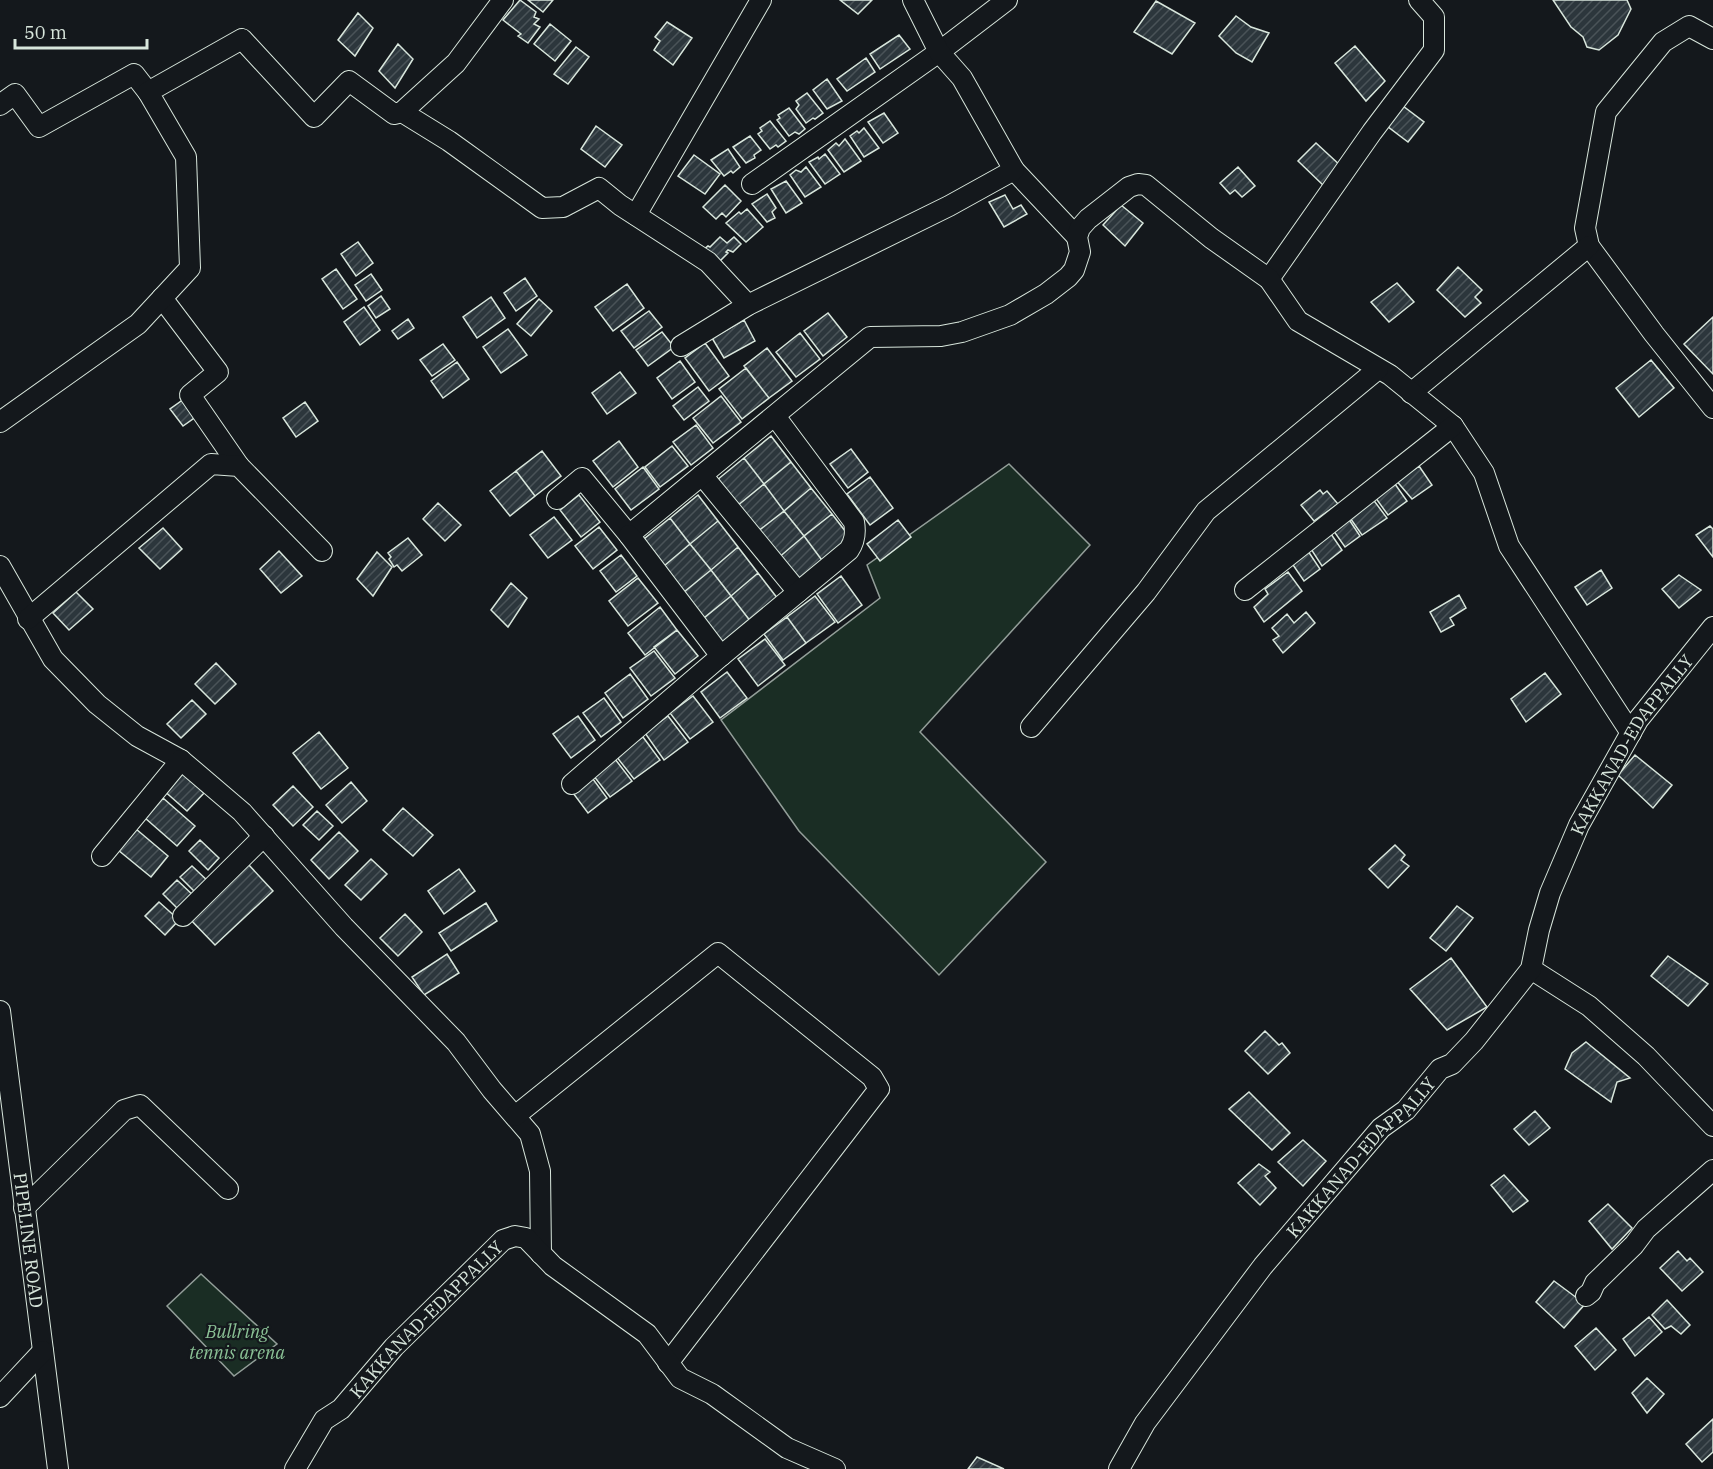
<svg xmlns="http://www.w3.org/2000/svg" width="1713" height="1469" font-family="'IBM Plex Serif',serif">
	<defs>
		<pattern id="building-hatch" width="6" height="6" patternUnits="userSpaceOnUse" patternTransform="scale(1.5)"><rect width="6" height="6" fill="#2c363c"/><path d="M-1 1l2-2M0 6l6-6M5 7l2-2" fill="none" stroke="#4a5358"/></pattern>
	</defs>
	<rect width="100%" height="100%" fill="#14181c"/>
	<!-- park -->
	<path fill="#1a2d24" stroke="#939e99" stroke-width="1.5" d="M 1009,464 L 1090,545 L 920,732 L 1046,862 L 939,975 L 799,831 L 721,720 L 880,598 L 867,565 Z
		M 201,1274 L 277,1344 L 234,1376 L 167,1306 Z"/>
	<!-- building -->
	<path fill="url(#building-hatch)" stroke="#d8e6dc" stroke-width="1.5" d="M 520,0 L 536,12 L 534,17 L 539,19 L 534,24 L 540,27 L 528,43 L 518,36 L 521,34 L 503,20 Z
		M 528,0 L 553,0 L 543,12 Z
		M 840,0 L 872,0 L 858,14 Z
		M 1553,0 L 1627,0 L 1631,9 L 1618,35 L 1599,50 L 1587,47 L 1583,37 L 1571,27 Z
		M 1156,1 L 1195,23 L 1172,54 L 1134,32 Z
		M 358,13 L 373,28 L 355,56 L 338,40 Z
		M 1236,16 L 1251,27 L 1269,33 L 1252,62 L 1236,53 L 1219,36 Z
		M 667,22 L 692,38 L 673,65 L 654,50 L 660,41 L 655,37 Z
		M 550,24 L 571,41 L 555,61 L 534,44 Z
		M 899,35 L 910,49 L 880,69 L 870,54 Z
		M 398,44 L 413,59 L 395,88 L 379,71 Z
		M 1355,46 L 1385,81 L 1366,101 L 1335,63 Z
		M 576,47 L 589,57 L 568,84 L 554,74 Z
		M 866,58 L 875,72 L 847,91 L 837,79 Z
		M 827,79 L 842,101 L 827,109 L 813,90 Z
		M 807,93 L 823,113 L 815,119 L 813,118 L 806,123 L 796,109 L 799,105 L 796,101 Z
		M 1399,103 L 1424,122 L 1408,142 L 1383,123 Z
		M 789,108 L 805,129 L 799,134 L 795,132 L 789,136 L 777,120 L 780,118 L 778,115 Z
		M 884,113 L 898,133 L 883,143 L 868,122 Z
		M 770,121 L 786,141 L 778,147 L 776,145 L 770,149 L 758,134 L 762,131 L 760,128 Z
		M 596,126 L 622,145 L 605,167 L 581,149 Z
		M 864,128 L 879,148 L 864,157 L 850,136 L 857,131 L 859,133 Z
		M 750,136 L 761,150 L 754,155 L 755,158 L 746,163 L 733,147 Z
		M 845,139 L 861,161 L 844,172 L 828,150 L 836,143 L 839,146 Z
		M 1316,143 L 1342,167 L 1324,186 L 1298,161 Z
		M 728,149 L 740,167 L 733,173 L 731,171 L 724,176 L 711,160 Z
		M 825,154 L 840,174 L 825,184 L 809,162 L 818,157 L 819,159 Z
		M 694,155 L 720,174 L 705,194 L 678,176 Z
		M 806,167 L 821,187 L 805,197 L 790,175 L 796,170 L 801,172 Z
		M 1238,167 L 1255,186 L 1242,197 L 1235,190 L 1230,194 L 1220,183 Z
		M 786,181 L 802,203 L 786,213 L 771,189 Z
		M 725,185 L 741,201 L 726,217 L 722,213 L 716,219 L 703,207 Z
		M 767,194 L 776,208 L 772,212 L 775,218 L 767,222 L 752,204 Z
		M 1005,195 L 1013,209 L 1021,205 L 1027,214 L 1004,227 L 989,202 Z
		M 1121,205 L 1143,223 L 1125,246 L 1103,225 Z
		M 747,209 L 763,227 L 746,242 L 726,223 L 739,212 L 741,214 Z
		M 720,237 L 727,243 L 734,237 L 741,244 L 733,252 L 728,250 L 726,252 L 728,253 L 718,263 L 703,250 L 708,246 L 710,247 Z
		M 358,242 L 373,263 L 356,276 L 341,254 Z
		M 1458,267 L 1482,290 L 1475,297 L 1481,303 L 1465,317 L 1437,290 Z
		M 336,269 L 357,299 L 343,309 L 322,279 Z
		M 371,274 L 382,290 L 366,301 L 355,285 Z
		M 525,278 L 537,296 L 516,311 L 504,293 Z
		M 1397,283 L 1414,302 L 1389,322 L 1371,302 Z
		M 627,284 L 644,308 L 613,331 L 595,307 Z
		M 381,296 L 390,309 L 376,318 L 368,306 Z
		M 491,297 L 505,318 L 477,338 L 463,317 Z
		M 539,299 L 552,311 L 531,336 L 517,324 Z
		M 364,307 L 380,330 L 360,345 L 344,322 Z
		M 649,311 L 662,327 L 634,348 L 621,331 Z
		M 828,313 L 847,337 L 823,356 L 804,331 Z
		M 1713,317 L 1713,374 L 1684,344 Z
		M 408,319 L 414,328 L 398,339 L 392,331 Z
		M 744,320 L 755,341 L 724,358 L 712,338 Z
		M 508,329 L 527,355 L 501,373 L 483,347 Z
		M 662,332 L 674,347 L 648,366 L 636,350 Z
		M 800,333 L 820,359 L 796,377 L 776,352 Z
		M 705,343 L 729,376 L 709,391 L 685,358 Z
		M 443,344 L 455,360 L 432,376 L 420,360 Z
		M 767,348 L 792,381 L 769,398 L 744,366 Z
		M 1651,360 L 1674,388 L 1639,417 L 1616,388 Z
		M 680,361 L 695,382 L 672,399 L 657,378 Z
		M 457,362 L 469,379 L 443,398 L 431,381 Z
		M 746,368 L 769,398 L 742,419 L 719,389 Z
		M 620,372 L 636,393 L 607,414 L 592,393 Z
		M 698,387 L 709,401 L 684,420 L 673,406 Z
		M 721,396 L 741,422 L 713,443 L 693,418 Z
		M 184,399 L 197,416 L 183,426 L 170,409 Z
		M 305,402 L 318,421 L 296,437 L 283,418 Z
		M 696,425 L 713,448 L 691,465 L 673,442 Z
		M 771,436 L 791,462 L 764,484 L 744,458 Z
		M 619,441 L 638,467 L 613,487 L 593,461 Z
		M 672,446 L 688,466 L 660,487 L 645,467 Z
		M 851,449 L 868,472 L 848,488 L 830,464 Z
		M 542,451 L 561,476 L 535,496 L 516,471 Z
		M 744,458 L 764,484 L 737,506 L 717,480 Z
		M 791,462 L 811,488 L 784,511 L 764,484 Z
		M 1419,466 L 1432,485 L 1412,499 L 1395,479 L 1405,475 Z
		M 643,467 L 659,489 L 631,510 L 615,489 Z
		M 516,471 L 535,496 L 510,516 L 490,491 Z
		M 870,477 L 893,508 L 870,525 L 847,494 Z
		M 764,484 L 784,511 L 757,532 L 737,506 Z
		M 1395,484 L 1407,501 L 1388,515 L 1375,497 Z
		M 811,488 L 832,514 L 804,536 L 784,511 Z
		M 1320,490 L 1323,494 L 1327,491 L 1338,504 L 1314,521 L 1301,505 Z
		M 579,495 L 600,522 L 581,537 L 560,510 Z
		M 698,495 L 718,521 L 690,544 L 670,518 Z
		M 1372,498 L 1387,518 L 1362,535 L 1348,515 Z
		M 438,503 L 461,525 L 445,541 L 423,519 Z
		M 784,511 L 804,536 L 777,559 L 757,532 Z
		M 832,514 L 852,540 L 824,563 L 804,536 Z
		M 554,517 L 572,540 L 548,558 L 530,535 Z
		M 670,518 L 690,544 L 664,566 L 644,539 Z
		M 1348,518 L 1360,536 L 1345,547 L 1333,530 Z
		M 898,520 L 911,537 L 880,561 L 867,544 Z
		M 718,521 L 738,547 L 711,570 L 690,544 Z
		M 1710,526 L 1713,529 L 1713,557 L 1696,535 Z
		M 599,527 L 617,550 L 593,569 L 575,546 Z
		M 163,528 L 182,549 L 160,569 L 139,548 Z
		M 1331,534 L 1342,550 L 1322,566 L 1311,549 Z
		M 804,536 L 824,563 L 798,585 L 777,559 Z
		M 408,538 L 422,555 L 402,571 L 397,565 L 394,567 L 389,559 L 391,557 L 388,553 Z
		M 690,544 L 711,570 L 684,592 L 664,566 Z
		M 738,547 L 758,573 L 731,596 L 711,570 Z
		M 279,551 L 302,576 L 281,593 L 260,569 Z
		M 1308,551 L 1320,569 L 1304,581 L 1291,562 Z
		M 377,552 L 392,567 L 373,596 L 357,579 Z
		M 621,555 L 637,576 L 616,592 L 600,571 Z
		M 711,570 L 731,596 L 704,618 L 684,592 Z
		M 1601,570 L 1612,588 L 1587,605 L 1575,587 Z
		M 1288,572 L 1302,591 L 1264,622 L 1254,607 L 1268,594 L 1265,589 Z
		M 758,573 L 778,599 L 751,622 L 731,596 Z
		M 1679,575 L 1701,590 L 1679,608 L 1662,589 Z
		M 841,576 L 862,605 L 838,623 L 817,594 Z
		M 638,578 L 658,603 L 628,626 L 609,601 Z
		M 511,583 L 527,598 L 508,627 L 491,610 Z
		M 76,592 L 93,609 L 69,630 L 53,613 Z
		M 1459,595 L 1466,608 L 1450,618 L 1454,625 L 1441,632 L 1430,612 Z
		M 731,596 L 751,622 L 724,645 L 704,618 Z
		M 815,596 L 835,622 L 806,643 L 787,617 Z
		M 660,607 L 677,630 L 645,655 L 628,633 Z
		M 1306,612 L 1315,623 L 1283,653 L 1273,640 L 1279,636 L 1272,628 L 1287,614 L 1294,623 Z
		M 787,617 L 806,643 L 783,660 L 764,634 Z
		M 677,630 L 698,656 L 675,674 L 654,647 Z
		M 765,639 L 785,665 L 758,686 L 738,659 Z
		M 654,651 L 675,678 L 651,696 L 630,668 Z
		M 216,663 L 236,684 L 215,704 L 195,684 Z
		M 727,672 L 747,698 L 720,718 L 701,692 Z
		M 1545,673 L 1561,694 L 1526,722 L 1511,699 Z
		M 630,674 L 648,699 L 623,718 L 605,693 Z
		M 693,696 L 713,722 L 690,739 L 670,713 Z
		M 604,698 L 621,722 L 601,737 L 583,713 Z
		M 192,700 L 206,714 L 181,738 L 167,724 Z
		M 578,716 L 595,740 L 571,758 L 553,734 Z
		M 668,716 L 688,742 L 664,760 L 645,733 Z
		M 319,732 L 348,768 L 321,789 L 293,753 Z
		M 643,737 L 660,760 L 634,779 L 616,756 Z
		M 1635,755 L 1672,785 L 1653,808 L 1618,775 Z
		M 615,759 L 632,781 L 610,797 L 593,775 Z
		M 179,770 L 204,793 L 187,811 L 162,789 Z
		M 590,775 L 607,798 L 588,813 L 570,789 Z
		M 351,782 L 367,801 L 342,823 L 326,805 Z
		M 293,786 L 313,807 L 293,826 L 273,805 Z
		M 163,798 L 195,826 L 177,846 L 145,818 Z
		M 403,808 L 433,835 L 413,856 L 383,830 Z
		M 317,811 L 333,826 L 319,840 L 303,825 Z
		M 136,829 L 168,856 L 151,877 L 118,850 Z
		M 339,832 L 358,851 L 329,879 L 311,860 Z
		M 200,840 L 219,858 L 208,870 L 189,851 Z
		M 1395,845 L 1405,855 L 1401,860 L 1409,866 L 1388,888 L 1369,869 Z
		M 371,859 L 387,874 L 361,900 L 345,885 Z
		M 248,864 L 273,891 L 215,945 L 189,918 Z
		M 192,866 L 211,884 L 199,896 L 180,877 Z
		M 459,869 L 475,891 L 444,914 L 428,891 Z
		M 177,880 L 196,898 L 182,913 L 163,894 Z
		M 159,902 L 179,920 L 165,935 L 145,916 Z
		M 486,903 L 497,921 L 451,951 L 439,933 Z
		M 1457,906 L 1473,918 L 1446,951 L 1430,938 Z
		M 405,914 L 422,932 L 398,956 L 380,938 Z
		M 447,954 L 459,973 L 424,995 L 412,977 Z
		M 1668,956 L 1708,984 L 1688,1006 L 1651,976 Z
		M 1451,958 L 1487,1007 L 1447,1030 L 1410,989 Z
		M 1265,1031 L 1279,1045 L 1282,1043 L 1290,1053 L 1268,1074 L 1245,1051 Z
		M 1586,1042 L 1630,1078 L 1617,1082 L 1611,1102 L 1565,1069 L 1572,1053 Z
		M 1249,1092 L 1290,1133 L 1272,1150 L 1229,1109 Z
		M 1535,1111 L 1550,1128 L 1529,1145 L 1514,1129 Z
		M 1303,1140 L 1326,1161 L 1303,1186 L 1278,1162 Z
		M 1259,1164 L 1270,1172 L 1265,1176 L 1276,1188 L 1260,1205 L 1238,1183 Z
		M 1504,1175 L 1528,1201 L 1513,1212 L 1491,1185 Z
		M 1608,1204 L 1632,1228 L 1612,1249 L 1589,1221 Z
		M 1678,1251 L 1687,1261 L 1690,1258 L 1703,1272 L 1682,1291 L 1660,1268 Z
		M 1554,1281 L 1585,1304 L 1564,1328 L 1536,1302 Z
		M 1667,1300 L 1690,1325 L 1681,1334 L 1671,1326 L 1665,1329 L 1652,1315 Z
		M 1649,1317 L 1662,1332 L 1635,1356 L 1623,1339 Z
		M 1596,1328 L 1616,1350 L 1595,1370 L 1575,1346 Z
		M 1647,1378 L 1664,1394 L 1647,1413 L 1632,1393 Z
		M 1713,1419 L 1713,1452 L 1702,1462 L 1686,1444 Z
		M 977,1457 L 1004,1469 L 968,1469 Z"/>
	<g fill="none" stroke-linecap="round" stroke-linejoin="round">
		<defs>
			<g id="minor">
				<path d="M 1713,39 L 1689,26 L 1663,42 L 1606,112 L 1585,228 L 1589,246 L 1654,334 L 1713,408"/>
				<path d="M 0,105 L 15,94 L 39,127 L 134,74 L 148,92"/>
				<path d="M 402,112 L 449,141 L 542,208 L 563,207 L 599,188 L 620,205 L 708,262 L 748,305"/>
				<path d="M 1014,170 L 1077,237"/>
				<path d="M 752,184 L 939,52 L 1007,0"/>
				<path d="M 636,215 L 761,0"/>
				<path d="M 1269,279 L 1372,132 L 1434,50 L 1434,17 L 1419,0"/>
				<path d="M 162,298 L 218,372 L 190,395 L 239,466"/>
				<path d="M 681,346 L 748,305 L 949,206 L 1014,170 L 962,78 L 939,52 L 913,0"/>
				<path d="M 1411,393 L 1589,246"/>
				<path d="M 0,422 L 138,324 L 190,268 L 186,157 L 148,92 L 242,39 L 314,117 L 349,81 L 394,114 L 402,112 L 456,63 L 503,0"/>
				<path d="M 702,475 L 798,592"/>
				<path d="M 557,499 L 582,478 L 629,535 L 870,337 L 941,336 L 962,332 L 1010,315 L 1046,294 L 1068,277 L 1074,270 L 1080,252 L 1077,237 L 1080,228 L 1088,219 L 1129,187 L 1138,184 L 1146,185 L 1211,238 L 1269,279 L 1298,321 L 1390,375 L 1453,426 L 1484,473 L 1509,546 L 1631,733"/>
				<path d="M 629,535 L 721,656 L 849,550 C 855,541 856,533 854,522 L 775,416"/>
				<path d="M 0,566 L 53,659 L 97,704 L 137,736 L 181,760 L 242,812 L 344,927 L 456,1042 L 492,1090 L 530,1134 L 540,1171 L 541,1254"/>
				<path d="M 1245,590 L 1453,426"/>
				<path d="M 28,619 L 211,464 L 239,466 L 322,551"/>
				<path d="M 1031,727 L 1146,592 L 1206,511 L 1378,369"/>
				<path d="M 572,784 L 721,656"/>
				<path d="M 102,856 L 181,760"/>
				<path d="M 183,916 L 264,836"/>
				<path d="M 1531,969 L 1589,1006 L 1646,1056 L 1713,1126"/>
				<path id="s1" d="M 0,1011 L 58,1469"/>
				<path d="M 515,1116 L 718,953 L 872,1077 L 879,1089 L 668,1363"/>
				<path d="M 24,1208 L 124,1110 L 140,1105 L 228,1189"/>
				<path d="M 1586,1296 L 1591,1292 L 1595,1283 L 1634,1245 L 1646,1229 L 1713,1170"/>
				<path d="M 0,1397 L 43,1351"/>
				<path id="s2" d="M 295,1469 L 324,1420 L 341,1409 L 394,1347 L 503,1240 L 515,1236 L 526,1238 L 553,1266 L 647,1334 L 680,1378 L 712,1394 L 787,1448 L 835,1469"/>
				<path id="s3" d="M 1119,1469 L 1145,1423 L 1263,1266 L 1381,1128 L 1406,1110 L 1440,1069 L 1452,1064 L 1474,1041 L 1531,969 L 1539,930 L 1550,893 L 1579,825 L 1638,720 L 1713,627"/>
			</g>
		</defs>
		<!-- minor casing -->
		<use href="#minor" stroke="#d8e6dc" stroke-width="22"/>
		<!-- minor -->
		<use href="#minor" stroke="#14181c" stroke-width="20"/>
	</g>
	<g text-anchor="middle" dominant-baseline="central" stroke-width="4.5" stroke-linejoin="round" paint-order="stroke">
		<!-- street labels -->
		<g font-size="18" fill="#d8e6dc" stroke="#14181c">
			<text stroke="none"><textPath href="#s3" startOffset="900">KAKKANAD-EDAPPALLY</textPath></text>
			<text stroke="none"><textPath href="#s3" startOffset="396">KAKKANAD-EDAPPALLY</textPath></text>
			<text stroke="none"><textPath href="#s1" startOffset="231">PIPELINE ROAD</textPath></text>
			<text stroke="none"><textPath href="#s2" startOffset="201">KAKKANAD-EDAPPALLY</textPath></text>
		</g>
		<!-- park labels -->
		<g font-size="18" font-style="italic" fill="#8ac095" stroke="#14181c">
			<text x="237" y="1331">Bullring<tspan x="237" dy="21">tennis arena</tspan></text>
		</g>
	</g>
	<!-- scale -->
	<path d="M15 39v9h132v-9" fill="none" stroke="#d8e6dc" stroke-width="3"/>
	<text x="24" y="39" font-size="18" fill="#d8e6dc" stroke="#14181c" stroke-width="4.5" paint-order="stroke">50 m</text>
</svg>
